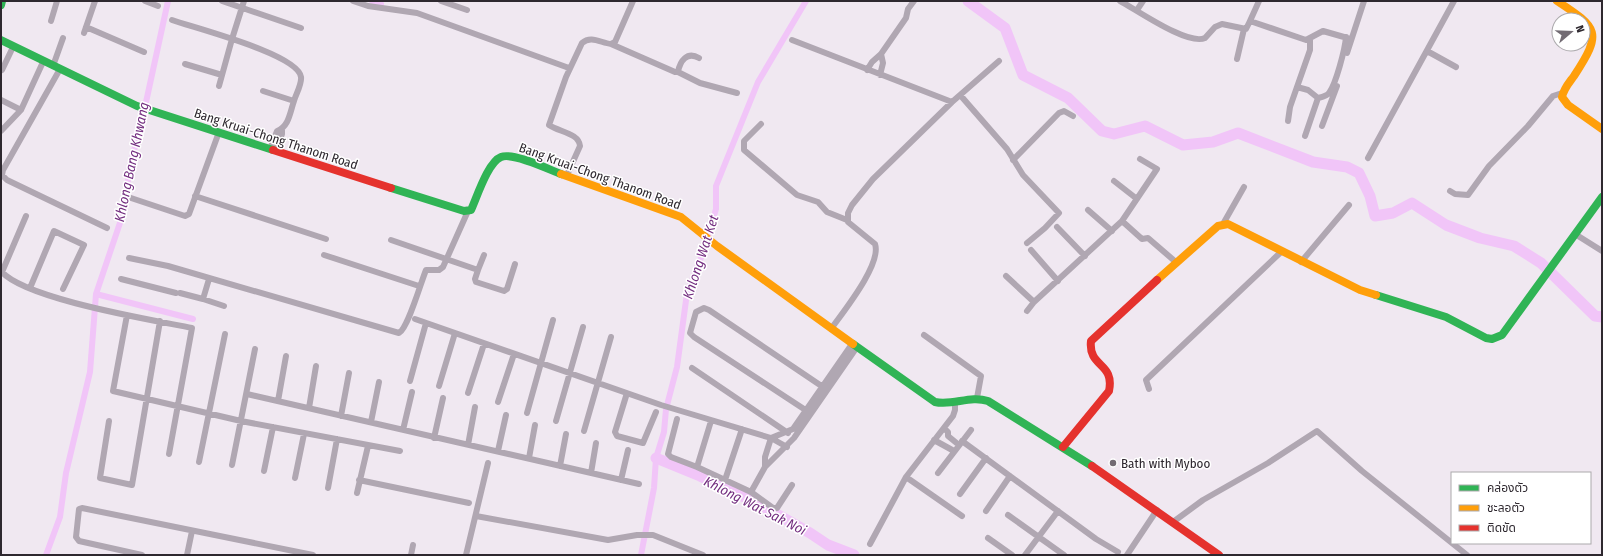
<svg xmlns="http://www.w3.org/2000/svg" width="1603" height="556" font-family="'Fira Sans Condensed','Noto Sans Thai',sans-serif">
	<rect width="100%" height="100%" fill="#f0e8f1"/>
	<g fill="none" stroke-linecap="round" stroke-linejoin="round">
		<!-- canal -->
		<path stroke="#f1c5f8" stroke-width="6" d="M 372,1 L 381,4
			M 96,294 L 193,319
			M 46,555 L 60,517 L 66,473 L 90,372 L 96,294 L 125,208 L 129,170 L 143,116 L 168,1
			M 641,555 L 654,488 L 656,458 L 664,432 L 666,409 L 677,367 L 687,293 L 704,250 L 716,209 L 716,186 L 758,82 L 806,1"/>
		<!-- river -->
		<path stroke="#f1c5f8" stroke-width="11" d="M 968,1 L 1005,28 L 1023,75 L 1068,98 L 1102,131 L 1114,134 L 1145,126 L 1183,145 L 1213,142 L 1238,133 L 1313,162 L 1347,167 L 1359,173 L 1370,196 L 1375,216 L 1393,213 L 1412,203 L 1446,225 L 1480,238 L 1514,246 L 1541,263 L 1595,316 L 1602,317
			M 656,458 L 700,476 L 757,503 L 810,533 L 828,545 L 854,555"/>
		<!-- street -->
		<path stroke="#b0a7b2" stroke-width="6" d="M 145,1 L 158,6
			M 222,1 L 301,28
			M 353,1 L 368,6 L 417,13 L 569,68
			M 441,1 L 467,10
			M 1120,1 C 1137,10 1188,46 1205,38 L 1215,27 L 1222,24 L 1246,29 L 1250,21 L 1306,40 L 1323,31 L 1351,39
			M 1137,10 L 1143,1
			M 172,20 C 194,28 298,54 301,77 C 302,84 296,94 294,101 C 290,112 289,127 277,131 L 270,149
			M 51,21 L 57,1
			M 1250,21 L 1259,1
			M 86,27 L 144,52
			M 84,33 L 95,1
			M 1310,39 L 1310,50 L 1297,87 L 1308,90 L 1318,98 C 1322,97 1327,96 1329,93 C 1336,84 1345,49 1346,37
			M 792,40 L 952,102
			M 611,44 L 675,72 L 678,72 C 680,61 687,51 699,58
			M 1427,51 L 1456,67
			M 1347,53 L 1364,1
			M 1237,59 L 1244,29
			M 185,64 L 222,75
			M 53,66 L 63,38
			M 60,69 L 3,170 L 2,175 L 7,180 L 107,228
			M 2,70 L 13,47
			M 867,70 L 872,62 L 881,54 L 906,18 L 908,9 L 914,1
			M 678,72 L 700,83 L 737,93
			M 880,75 L 883,63 L 881,54
			M 219,86 L 232,39 L 244,1
			M 263,91 L 294,101
			M 961,96 L 1007,149 L 1023,175 L 1059,213 L 1045,228 L 1027,243
			M 1,100 L 21,110
			M 1288,121 L 1290,107 L 1297,87
			M 761,124 L 744,141 L 744,150 L 797,195 L 818,202 L 827,212 L 847,220
			M 1322,126 L 1337,86
			M 1,131 L 21,110 L 43,62
			M 1305,136 L 1318,98
			M 275,151 L 282,134 L 282,129
			M 1368,158 L 1454,1
			M 1140,159 L 1157,169 L 1122,221 L 1142,239 L 1148,238 L 1177,263
			M 1013,160 L 1059,113 L 1064,111 L 1073,116
			M 567,175 L 580,146 C 579,133 559,132 549,125 L 566,77 L 582,43 C 591,35 601,43 611,44 L 615,42 L 633,1
			M 1114,181 L 1137,199
			M 1450,191 L 1455,194 L 1468,195 L 1489,166 L 1528,126 L 1553,96 L 1562,93
			M 195,196 L 326,239
			M 128,197 L 185,216 L 189,214 L 219,132
			M 1088,210 L 1112,231
			M 1223,224 L 1244,187
			M 1057,227 L 1085,256
			M 1575,234 L 1602,251
			M 391,240 L 478,270 L 484,255
			M 1031,250 L 1058,281
			M 324,255 L 419,286
			M 129,258 L 168,266 L 399,333 C 408,328 421,282 426,270 L 439,270 L 443,267 L 468,211
			M 1301,262 L 1349,205
			M 478,270 L 475,279 L 476,282 L 504,291 L 507,289 L 515,264
			M 1,271 C 24,299 153,320 192,328 L 169,454
			M 2,272 L 26,216
			M 1006,276 L 1034,302 L 1122,221
			M 121,279 L 176,293
			M 209,279 L 203,299 L 224,306
			M 30,288 L 54,231 L 84,245 L 63,289
			M 180,293 L 203,299
			M 1027,311 L 1034,302
			M 127,315 L 113,391 L 241,421 L 400,451
			M 415,319 L 661,405 L 771,438 L 787,447
			M 831,329 C 843,312 882,264 875,244 L 848,222 L 848,213 L 852,205 L 873,179 L 952,102 L 999,61
			M 924,335 L 981,376 L 977,398
			M 692,368 L 788,433
			M 410,381 L 426,323
			M 439,386 L 455,333
			M 1149,389 L 1146,380 L 1281,252
			M 468,393 L 484,344
			M 627,393 L 615,432 L 617,436 L 643,443 L 656,412
			M 247,394 L 639,484
			M 278,401 L 286,356
			M 498,402 L 514,354
			M 309,408 L 316,366
			M 807,411 L 694,337 L 690,333 L 696,312 L 704,308 L 709,310 L 823,387
			M 527,413 L 553,320
			M 341,416 L 349,373
			M 677,419 L 668,454 L 671,457 L 697,467 L 711,421
			M 109,421 L 100,478 L 132,485 L 160,321
			M 556,421 L 583,327
			M 371,422 L 379,382
			M 944,428 L 948,432 L 948,436 L 959,445
			M 403,430 L 412,392
			M 584,431 L 611,337
			M 434,438 L 443,398
			M 771,438 L 793,429 L 852,344
			M 771,438 L 765,457 L 765,467 L 751,492 L 773,508 L 777,508 L 792,485
			M 934,440 L 954,451
			M 962,441 L 1096,539 L 1118,552
			M 468,445 L 475,407
			M 498,451 L 506,415
			M 529,458 L 535,425
			M 199,462 L 225,334
			M 232,465 L 255,349
			M 560,466 L 566,434
			M 697,467 L 751,492
			M 765,467 L 794,438 L 857,347
			M 264,471 L 273,427
			M 591,473 L 596,443
			M 938,473 L 971,430
			M 906,477 L 962,516
			M 295,478 L 304,434
			M 359,480 L 469,503
			M 621,480 L 628,450
			M 725,480 L 742,429
			M 328,488 L 337,439
			M 357,493 L 368,446
			M 960,494 L 986,458
			M 986,511 L 1010,476
			M 1008,515 L 1064,555
			M 476,516 L 608,540 L 637,535 L 653,535 L 703,555
			M 1173,522 L 1203,500 L 1268,463 L 1317,431 L 1362,471 L 1467,555
			M 988,538 L 1012,555
			M 870,544 L 906,477 L 953,416 L 955,410 L 955,403
			M 142,555 L 79,541 L 76,537 L 79,509 L 82,508 L 313,555
			M 187,555 L 192,531
			M 411,555 L 413,545
			M 466,555 L 488,463
			M 1025,555 L 1058,511
			M 1127,555 L 1157,510"/>
		<!-- fast -->
		<path stroke="#30b455" stroke-width="8" d="M 1,5 L 2,1
			M 1,40 L 137,106 L 273,150
			M 391,188 L 464,211 L 471,210 C 477,197 488,162 501,157 C 513,152 548,169 561,174
			M 1376,295 L 1446,317 L 1486,338 L 1492,339 L 1502,335 L 1602,197
			M 853,344 L 935,402 C 953,406 970,395 988,401 L 1092,466"/>
		<!-- slow -->
		<path stroke="#ff9f0a" stroke-width="8" d="M 1557,1 C 1598,28 1603,32 1574,76 C 1569,83 1564,88 1562,97 L 1568,105 L 1602,129
			M 561,174 L 681,217 L 717,246 L 853,344
			M 1157,280 L 1218,226 L 1228,224 L 1360,290 L 1376,295"/>
		<!-- jam -->
		<path stroke="#e5322d" stroke-width="8" d="M 273,150 L 391,188
			M 1063,447 L 1109,391 C 1115,362 1088,368 1091,341 L 1157,280
			M 1092,466 L 1219,555"/>
	</g>
	<!-- markers -->
	<circle fill="#726b73" stroke="#fff" stroke-width="1.5" cx="1113" cy="463" r="4"/>
	<g text-anchor="middle" dominant-baseline="central" stroke-width="3" stroke-linejoin="round" paint-order="stroke">
		<!-- street labels -->
		<g font-size="13" fill="#2e282f" stroke="#fff">
			<text transform="translate(276 139) rotate(18)">Bang Kruai-Chong Thanom Road</text>
			<text transform="translate(600 176) rotate(20)">Bang Kruai-Chong Thanom Road</text>
		</g>
		<!-- poi labels -->
		<g font-size="13" fill="#2e282f" stroke="#fff" text-anchor="start">
			<text x="1121" y="463">Bath with Myboo</text>
		</g>
		<!-- water labels -->
		<g font-size="14" font-style="italic" fill="#742f80" stroke="#fff">
			<text transform="translate(132 162) rotate(-78)">Khlong Bang Khwang</text>
			<text transform="translate(701 257) rotate(-72)">Khlong Wat Ket</text>
			<text transform="translate(755 506) rotate(27)">Khlong Wat Sak Noi</text>
		</g>
	</g>
	<!-- border -->
	<rect width="1603" height="556" fill="none" stroke="#2e282f" stroke-width="4"/>
	<!-- legend -->
	<rect x="1451" y="472" width="140" height="72" fill="#ffffff" stroke="#aba9ac"/>
	<rect x="1459" y="485" width="20" height="6" fill="#30b455" stroke="#aba9ac"/>
	<text x="1487" y="492" font-size="12" fill="#2e282f">คล่องตัว</text>
	<rect x="1459" y="505" width="20" height="6" fill="#ff9f0a" stroke="#aba9ac"/>
	<text x="1487" y="512" font-size="12" fill="#2e282f">ชะลอตัว</text>
	<rect x="1459" y="525" width="20" height="6" fill="#e5322d" stroke="#aba9ac"/>
	<text x="1487" y="532" font-size="12" fill="#2e282f">ติดขัด</text>
	<!-- north arrow -->
	<g transform="translate(1571 32) rotate(71)"><circle r="19" fill="#ffffff" stroke="#aba9ac"/>
	<path d="M0-3L7 15L0 10L-7 15Z" fill="#726b73"/>
	<text y="-6" font-size="11" font-weight="bold" text-anchor="middle" fill="#2e282f">N</text>
	</g>
</svg>
